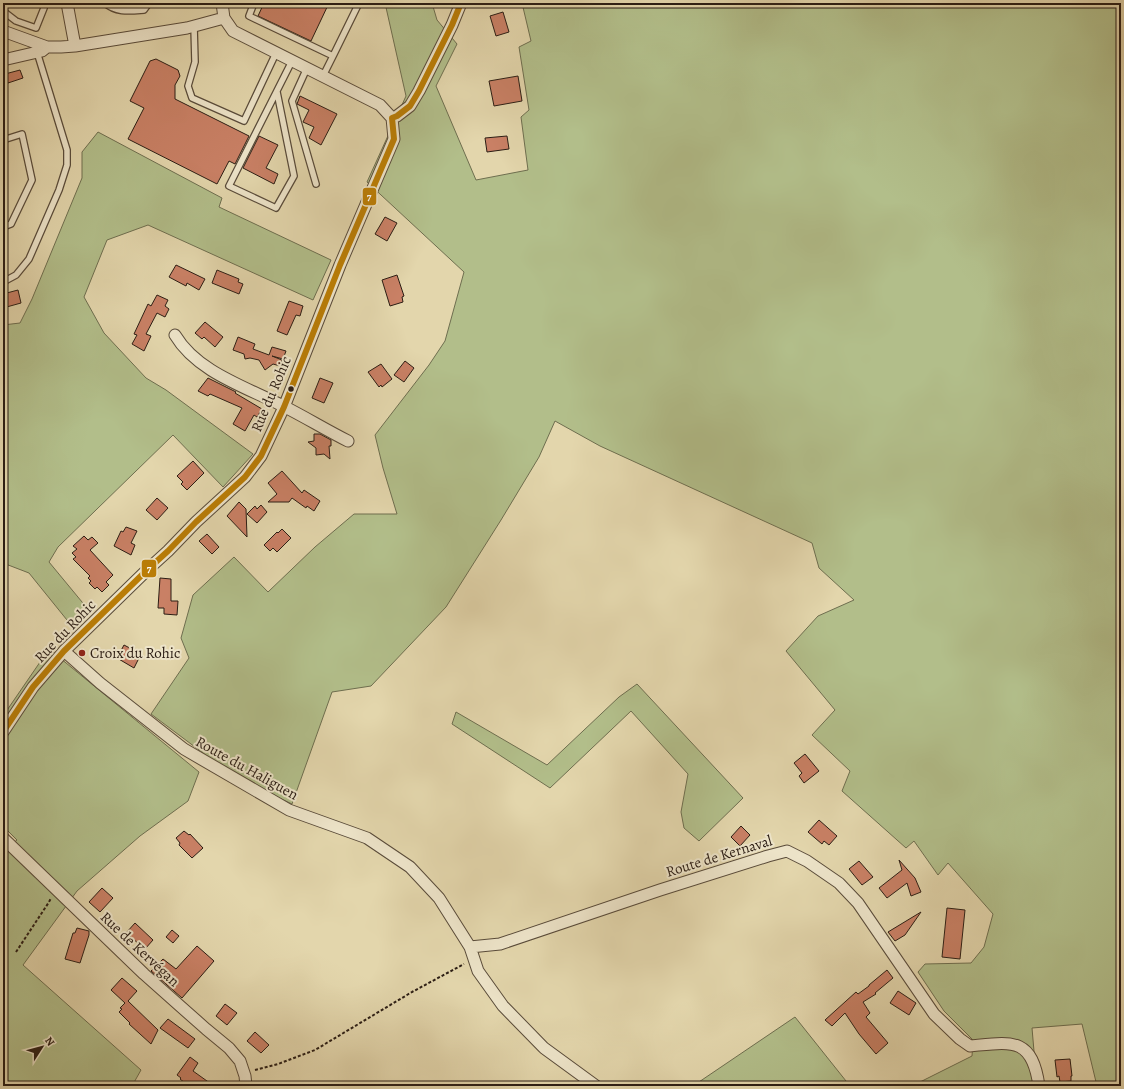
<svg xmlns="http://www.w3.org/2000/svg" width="1124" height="1089" font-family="Alegreya,serif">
	<rect width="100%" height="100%" fill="#e3d6ac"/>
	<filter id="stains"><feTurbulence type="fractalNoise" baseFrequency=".005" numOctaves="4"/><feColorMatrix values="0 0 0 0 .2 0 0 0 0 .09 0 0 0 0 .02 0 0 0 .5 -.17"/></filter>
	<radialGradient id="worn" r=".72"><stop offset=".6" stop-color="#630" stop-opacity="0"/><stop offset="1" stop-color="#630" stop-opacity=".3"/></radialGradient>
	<!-- green -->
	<path fill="#b2be8a" stroke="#6e6e4f" d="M 385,3 L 432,3 L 437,20 L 457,44 L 436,86 L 476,180 L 528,170 L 521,117 L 529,110 L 519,47 L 531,41 L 522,3 L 1121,3 L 1121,1086 L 1097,1086 L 1082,1024 L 1032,1028 L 1037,1086 L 912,1086 L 972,1056 L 973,1040 L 944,1011 L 918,972 L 925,964 L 971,963 L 984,947 L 993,914 L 948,863 L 938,875 L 914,841 L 906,848 L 842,791 L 850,771 L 812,735 L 835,710 L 786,651 L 818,616 L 854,600 L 819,568 L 812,543 L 600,446 L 555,421 L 539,457 L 501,520 L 446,607 L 371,686 L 332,692 L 292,804 L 269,793 L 211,759 L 151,714 L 189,658 L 181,638 L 193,595 L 234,557 L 268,592 L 315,547 L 354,514 L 397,514 L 383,468 L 375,435 L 429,365 L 445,341 L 464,272 L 367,182 L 406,96 Z
		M 98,132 L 222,198 L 219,207 L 331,260 L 313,300 L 148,225 L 107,240 L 84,297 L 104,333 L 146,378 L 166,390 L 253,454 L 223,487 L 173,435 L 58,547 L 49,562 L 87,608 L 71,625 L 29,573 L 3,563 L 3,325 L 20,323 L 32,299 L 82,178 L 82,152 Z
		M 49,649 L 199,772 L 188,801 L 140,836 L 77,891 L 23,965 L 141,1070 L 132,1086 L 3,1086 L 3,851 L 17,840 L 3,826 L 3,716 Z
		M 637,684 L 743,798 L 699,841 L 684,828 L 681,812 L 688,774 L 631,711 L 550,788 L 452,724 L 456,712 L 547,765 L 619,697 Z
		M 795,1017 L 850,1086 L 693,1086 Z"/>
	<!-- building -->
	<path fill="#c98065" stroke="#2b1d14" d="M 264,3 L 329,3 L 311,41 L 258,16 Z
		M 503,12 L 509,32 L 496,36 L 490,16 Z
		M 156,59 L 178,70 L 180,76 L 175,85 L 175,99 L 249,136 L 235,164 L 229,161 L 217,184 L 128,139 L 144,108 L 130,101 L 150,61 Z
		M 20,70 L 23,78 L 8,83 L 5,74 Z
		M 518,76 L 522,101 L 494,106 L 489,81 Z
		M 300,96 L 337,114 L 321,145 L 309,138 L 314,127 L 303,122 L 309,110 L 297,104 Z
		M 259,136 L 278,145 L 266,168 L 278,174 L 274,184 L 243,168 Z
		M 507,136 L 509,149 L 487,152 L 485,138 Z
		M 385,217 L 397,223 L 387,241 L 375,234 Z
		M 176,265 L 205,279 L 199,290 L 187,283 L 186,286 L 169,277 Z
		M 217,270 L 239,279 L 238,282 L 243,284 L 239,294 L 212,283 Z
		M 397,275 L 404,296 L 402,297 L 403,302 L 390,306 L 382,280 Z
		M 18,290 L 21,303 L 3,308 L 3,294 Z
		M 157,295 L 168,300 L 165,306 L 169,309 L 165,317 L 157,313 L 146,334 L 151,336 L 144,351 L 132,344 L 137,335 L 134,334 L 148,304 L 151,306 Z
		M 289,301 L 303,306 L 300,316 L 296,315 L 287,335 L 277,331 Z
		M 205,322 L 223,337 L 215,347 L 204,337 L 202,339 L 195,333 Z
		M 238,337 L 255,344 L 253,349 L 269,355 L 272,347 L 286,351 L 283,359 L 272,356 L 282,360 L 280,366 L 273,364 L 265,370 L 259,360 L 250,358 L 245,359 L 244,354 L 233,350 Z
		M 405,361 L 414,368 L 404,382 L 394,375 Z
		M 381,364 L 392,379 L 382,387 L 381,385 L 379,387 L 368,372 Z
		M 208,378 L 236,392 L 235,393 L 262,409 L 257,417 L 254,415 L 245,431 L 233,424 L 242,408 L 210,394 L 208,396 L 198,391 Z
		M 320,378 L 333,383 L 324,403 L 312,398 Z
		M 314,434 L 320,434 L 331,440 L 331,446 L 329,446 L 330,459 L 324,454 L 316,455 L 316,448 L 308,442 L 314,441 Z
		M 193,461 L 204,473 L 187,490 L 181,484 L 183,482 L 177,476 Z
		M 282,471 L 302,493 L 304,490 L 320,501 L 314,511 L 307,506 L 306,508 L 292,498 L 289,502 L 268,502 L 277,494 L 268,483 Z
		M 157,498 L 168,508 L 157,520 L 146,510 Z
		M 239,502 L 246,509 L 247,537 L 227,516 Z
		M 261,505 L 267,512 L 257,523 L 247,514 L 255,506 L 257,509 Z
		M 126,527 L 137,531 L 131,543 L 135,545 L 131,555 L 114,546 L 121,531 L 123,532 Z
		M 282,529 L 291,538 L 277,552 L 273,548 L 270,551 L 264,545 L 277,532 L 278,533 Z
		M 207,534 L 219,547 L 212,554 L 199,541 Z
		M 84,536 L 88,540 L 92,537 L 98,543 L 90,550 L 113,575 L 106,582 L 109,585 L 102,592 L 97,587 L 95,589 L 89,583 L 91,581 L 88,578 L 90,576 L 73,559 L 76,557 L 72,553 L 77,549 L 73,546 Z
		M 160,578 L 171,579 L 171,601 L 178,601 L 177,615 L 164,614 L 164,608 L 158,608 Z
		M 124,645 L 141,654 L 134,668 L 117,658 Z
		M 805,754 L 819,771 L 804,783 L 799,776 L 802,773 L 794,763 Z
		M 819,820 L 837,836 L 829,845 L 824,841 L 822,844 L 808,832 Z
		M 741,826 L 750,835 L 740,846 L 731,837 Z
		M 184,831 L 189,835 L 190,834 L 203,848 L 192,858 L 179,845 L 180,843 L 176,838 Z
		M 899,860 L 915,878 L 921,892 L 911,896 L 907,883 L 887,898 L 879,888 L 902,870 Z
		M 859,861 L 873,877 L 862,885 L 849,869 Z
		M 102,888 L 113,898 L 100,912 L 89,902 Z
		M 947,908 L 965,910 L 960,959 L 942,957 Z
		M 921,912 L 905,935 L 895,941 L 888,932 Z
		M 135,923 L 153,940 L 145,949 L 126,933 Z
		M 77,928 L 89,931 L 89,935 L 80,963 L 65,959 L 73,933 L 75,933 Z
		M 172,930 L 179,936 L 173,943 L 166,937 Z
		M 197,946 L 214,961 L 182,998 L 151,971 L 163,959 L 176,969 Z
		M 887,970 L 893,978 L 875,993 L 876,994 L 863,1002 L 870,1013 L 866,1017 L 888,1043 L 876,1054 L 859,1034 L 845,1013 L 832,1026 L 825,1020 L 856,992 L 858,994 L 869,986 L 869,985 Z
		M 122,978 L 137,991 L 128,1001 L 158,1030 L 151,1044 L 129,1024 L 130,1023 L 119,1012 L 122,1009 L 120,1008 L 125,1003 L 111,990 Z
		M 898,991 L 916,1003 L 909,1015 L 890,1003 Z
		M 225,1004 L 237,1013 L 227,1025 L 216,1016 Z
		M 168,1019 L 195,1039 L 188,1048 L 160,1028 Z
		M 255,1032 L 269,1045 L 261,1053 L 247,1041 Z
		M 190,1057 L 198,1063 L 193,1071 L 214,1086 L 189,1086 L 180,1079 L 181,1078 L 177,1075 Z
		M 1070,1059 L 1072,1076 L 1071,1076 L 1071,1081 L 1060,1082 L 1059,1076 L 1057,1077 L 1055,1060 Z"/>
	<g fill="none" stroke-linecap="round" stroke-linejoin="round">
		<defs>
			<path id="service" d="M 105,3 C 116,13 130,11 144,10 L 149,3
				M 254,3 L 249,16 L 333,56 L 323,76
				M 3,11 L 16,21 L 36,28 L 44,8
				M 194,26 L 195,62 L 188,86 L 192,98 L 244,121 L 276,53
				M 333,56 L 359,3
				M 307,68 L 292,101 L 316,184
				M 277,92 L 294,176 L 276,208 L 229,186 L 292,61
				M 3,140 L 22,134 L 32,180 L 11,224 L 3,227
				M 3,282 L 16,275 L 29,259 L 59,190 L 67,165 L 67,150 L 37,52"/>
			<path id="minor" d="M 67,3 L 75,46
				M 224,18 L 233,31 L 380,105 L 392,118
				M 3,31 L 47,47
				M 3,60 L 42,51 L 47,47 L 61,47 L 75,46 L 187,28 L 224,18 L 222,3
				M 175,335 C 197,372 246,387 283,406 C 305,417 326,430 348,441
				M 64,651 L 100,683 L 184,749 L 289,810 L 367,838 L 410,867 L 439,898 L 470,947 L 478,971 L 503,1006 L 544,1048 L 596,1086
				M 3,732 L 33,687 L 64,651 L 146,571 L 168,551 L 196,522 L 245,477 L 261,456 L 284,407 L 340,265 L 394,139 L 392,118 L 397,116 L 410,106 L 419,91 L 452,25 L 461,3
				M 3,838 L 144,974 L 206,1029 L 229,1048 L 240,1061 L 245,1076 L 246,1086
				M 470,947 L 500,944 L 660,890 L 768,856 L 787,851 L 807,861 L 839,883 L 858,903 L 934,1014 L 960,1039 L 970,1046 C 1011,1042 1032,1036 1039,1086"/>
		</defs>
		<!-- service casing -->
		<use href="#service" stroke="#594b3a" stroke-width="8"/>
		<!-- minor casing -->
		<use href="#minor" stroke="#594b3a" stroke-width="13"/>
		<!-- path -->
		<path stroke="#2b1d14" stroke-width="2" stroke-dasharray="3 2" stroke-linecap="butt" d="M 16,952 L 49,902 L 51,898
			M 255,1070 L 278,1064 L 315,1050 L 412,992 L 464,964"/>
		<!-- service -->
		<use href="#service" stroke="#ede4c9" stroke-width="5.5"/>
		<!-- minor -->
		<use href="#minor" stroke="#ede4c9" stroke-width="11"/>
		<defs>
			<path id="bus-1" d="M 3,732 L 33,687 L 64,651 L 146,571 L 168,551 L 196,522 L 245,477 L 261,456 L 284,407 L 340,265 L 394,139 L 392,118 L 397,116 L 410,106 L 419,91 L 452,25 L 461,3"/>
		</defs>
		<!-- bus-1 casing -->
		<use href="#bus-1" stroke="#ede4c9" stroke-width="9"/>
		<!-- bus-1 -->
		<use href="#bus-1" stroke="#ba7d06" stroke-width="6"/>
	</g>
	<!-- markers -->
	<circle fill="#2b1d14" stroke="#ede4c9" stroke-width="1.5" cx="291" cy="389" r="3.5"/>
	<circle fill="#8f2418" stroke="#ede4c9" stroke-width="1.5" cx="82" cy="653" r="4"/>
	<g text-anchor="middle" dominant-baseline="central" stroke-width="4" stroke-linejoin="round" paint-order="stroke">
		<!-- street labels -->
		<g font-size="15" fill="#2b1d14" stroke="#ede4c9">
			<text transform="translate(271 394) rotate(-67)">Rue du Rohic</text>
			<text transform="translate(65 631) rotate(-46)">Rue du Rohic</text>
			<text transform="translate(247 768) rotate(29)">Route du Haliguen</text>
			<text transform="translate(719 856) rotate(-17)">Route de Kernaval</text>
			<text transform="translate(140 949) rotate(43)">Rue de Kervégan</text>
		</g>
		<!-- poi labels -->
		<g font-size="15" fill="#2b1d14" stroke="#ede4c9" text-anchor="start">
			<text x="90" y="653">Croix du Rohic</text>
		</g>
	</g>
	<g stroke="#ede4c9" stroke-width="1.5">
		<rect x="362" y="187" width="15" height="19" rx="4" fill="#ba7d06"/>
		<rect x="141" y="559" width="16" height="19" rx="4" fill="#ba7d06"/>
	</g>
	<g font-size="11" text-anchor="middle" font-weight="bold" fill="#fff">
		<text x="369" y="200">7</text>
		<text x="149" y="572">7</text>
	</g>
	<!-- margin -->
	<rect width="1124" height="1089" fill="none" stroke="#e3d6ac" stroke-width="16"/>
	<rect x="4" y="4" width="1116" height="1081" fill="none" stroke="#2b1d14" stroke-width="2"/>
	<rect x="8" y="8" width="1108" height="1073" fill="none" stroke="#2b1d14"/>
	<!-- north arrow -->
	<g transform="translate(42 1047) rotate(54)" stroke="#ede4c9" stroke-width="3" paint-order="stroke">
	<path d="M0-3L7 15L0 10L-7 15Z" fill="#2b1d14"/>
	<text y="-6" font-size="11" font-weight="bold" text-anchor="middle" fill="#2b1d14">N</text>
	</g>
	<rect width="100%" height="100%" filter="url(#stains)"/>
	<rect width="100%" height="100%" fill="url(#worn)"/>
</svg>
